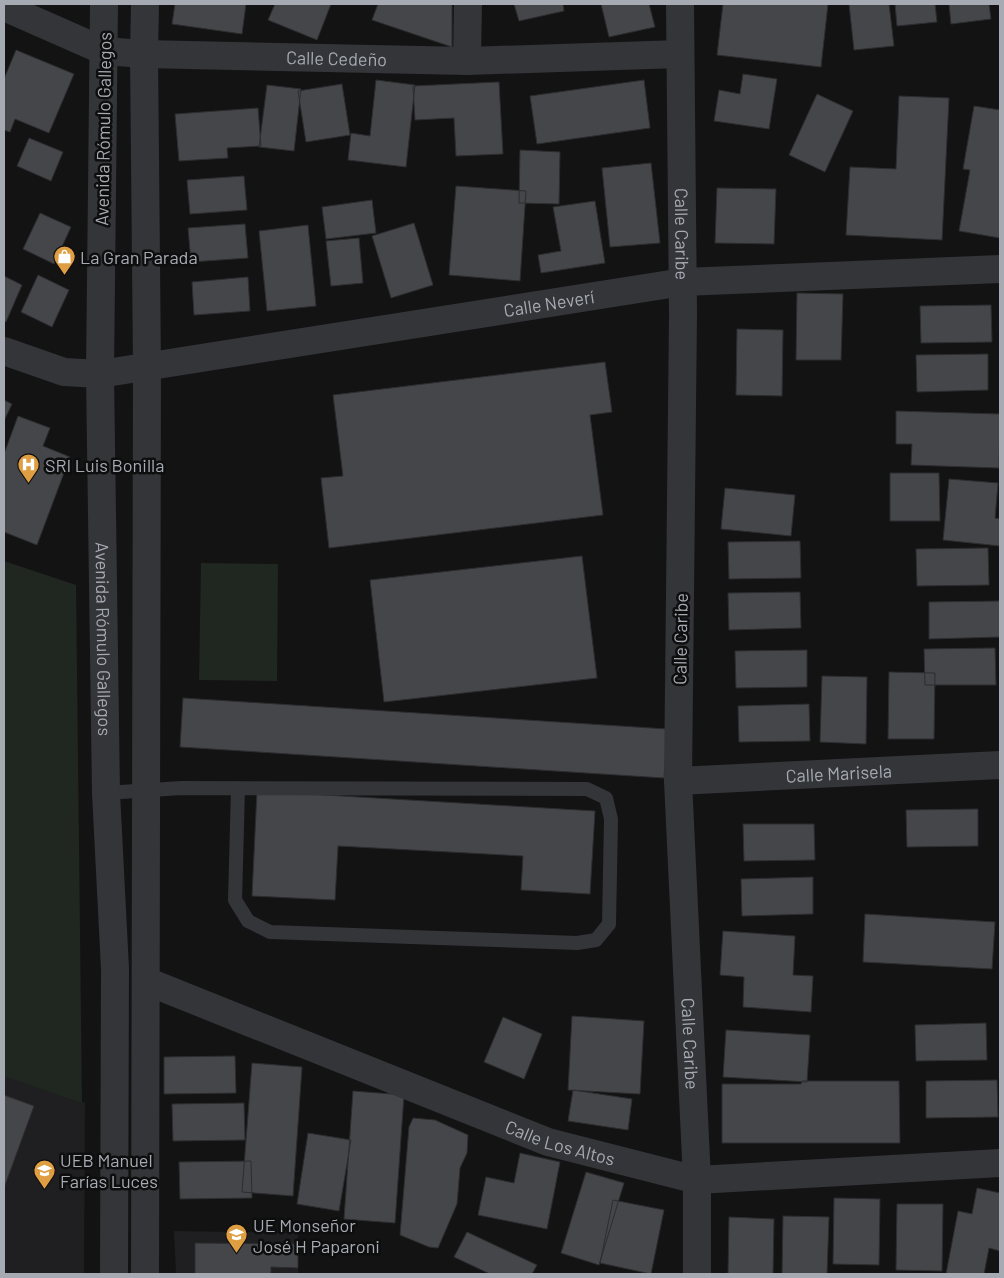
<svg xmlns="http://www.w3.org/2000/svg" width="1004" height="1278" font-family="Barlow,sans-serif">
	<rect width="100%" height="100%" fill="#131314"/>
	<!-- built -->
	<path fill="#1f1f21" d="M 4,1074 L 85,1103 L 84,1274 L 4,1274 Z
		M 174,1231 L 298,1233 L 298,1274 L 176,1274 Z"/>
	<!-- green -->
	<path fill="#202620" d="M 4,561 L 76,585 L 82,1103 L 4,1076 Z
		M 201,563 L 278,564 L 277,681 L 199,680 Z"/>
	<!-- building -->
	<path fill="#454649" stroke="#2d2d30" d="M 175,4 L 246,4 L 242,34 L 172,24 Z
		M 275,4 L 331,4 L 317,40 L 268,20 Z
		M 378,4 L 452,4 L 452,47 L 372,20 Z
		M 514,4 L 563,4 L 564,11 L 519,21 Z
		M 601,4 L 649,4 L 655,27 L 609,37 Z
		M 723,4 L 828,4 L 821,67 L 717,55 Z
		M 849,4 L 889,4 L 894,46 L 854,50 Z
		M 895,4 L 935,4 L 937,22 L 897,26 Z
		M 949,4 L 989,4 L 991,19 L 951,24 Z
		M 16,50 L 74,74 L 49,133 L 15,119 L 10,132 L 4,130 L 4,79 Z
		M 743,74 L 777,79 L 769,129 L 714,121 L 719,90 L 740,94 Z
		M 376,80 L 415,85 L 406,167 L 348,160 L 351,133 L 370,136 Z
		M 644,80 L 650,128 L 537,144 L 530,96 Z
		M 499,82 L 503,154 L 456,156 L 454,118 L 415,120 L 413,86 Z
		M 342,84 L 350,135 L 306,142 L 298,91 Z
		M 267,85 L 301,89 L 294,151 L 259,147 Z
		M 817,94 L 853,111 L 825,172 L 789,155 Z
		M 899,96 L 949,98 L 942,240 L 846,235 L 850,167 L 896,169 Z
		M 974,106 L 1000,110 L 1000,238 L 959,231 L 970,170 L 963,169 Z
		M 258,108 L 261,146 L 227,148 L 228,158 L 179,161 L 175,114 Z
		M 29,138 L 63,152 L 51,181 L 17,166 Z
		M 520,150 L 560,152 L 559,204 L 519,203 Z
		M 651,163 L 660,243 L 610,247 L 602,168 Z
		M 244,176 L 247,210 L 190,214 L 187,180 Z
		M 456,186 L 526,191 L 520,281 L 449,275 Z
		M 717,188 L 776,189 L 774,244 L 715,243 Z
		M 372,200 L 376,233 L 326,239 L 322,207 Z
		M 595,201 L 605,263 L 541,273 L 538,255 L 561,251 L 553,207 Z
		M 40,213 L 71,227 L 54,264 L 23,249 Z
		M 414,223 L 433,285 L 391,298 L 372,236 Z
		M 245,224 L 248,258 L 191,262 L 188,228 Z
		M 308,225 L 316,306 L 267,311 L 259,231 Z
		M 359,238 L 363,283 L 331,286 L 326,241 Z
		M 38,275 L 69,290 L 52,327 L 21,312 Z
		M 4,276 L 22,285 L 6,322 L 4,321 Z
		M 248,277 L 250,311 L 194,315 L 192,282 Z
		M 797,293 L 843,294 L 841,360 L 796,360 Z
		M 991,305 L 992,342 L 921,343 L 920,306 Z
		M 737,329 L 783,330 L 782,396 L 736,395 Z
		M 988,354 L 988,390 L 917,392 L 916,355 Z
		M 605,362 L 612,412 L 590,415 L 603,515 L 329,548 L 321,478 L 343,476 L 333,395 Z
		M 4,400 L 12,404 L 4,421 Z
		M 896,411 L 1000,414 L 999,468 L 911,465 L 912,444 L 896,444 Z
		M 18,416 L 50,428 L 43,446 L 70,457 L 37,545 L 4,532 L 4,454 Z
		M 890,473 L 939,473 L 940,521 L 890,521 Z
		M 949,479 L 998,483 L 995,518 L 1000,519 L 1000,546 L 943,540 Z
		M 725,488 L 795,495 L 791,536 L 721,529 Z
		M 800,541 L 801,578 L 729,579 L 728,542 Z
		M 988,548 L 989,585 L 917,586 L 916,549 Z
		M 582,556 L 597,678 L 384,702 L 370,580 Z
		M 800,592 L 801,628 L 729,630 L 728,593 Z
		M 1000,601 L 1000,637 L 929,639 L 929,602 Z
		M 995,648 L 996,685 L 925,685 L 924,649 Z
		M 807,650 L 807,687 L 736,688 L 735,651 Z
		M 889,672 L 935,673 L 934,739 L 888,739 Z
		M 822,676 L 867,677 L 866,744 L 820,742 Z
		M 183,698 L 667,729 L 664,778 L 180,747 Z
		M 809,704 L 810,741 L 739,742 L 738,706 Z
		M 257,791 L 595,811 L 590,894 L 521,890 L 523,856 L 338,846 L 335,900 L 252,896 Z
		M 978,809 L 978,846 L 907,847 L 906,810 Z
		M 743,824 L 814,824 L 815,860 L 744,861 Z
		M 813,877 L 813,914 L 742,916 L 741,879 Z
		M 865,914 L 995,922 L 992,969 L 863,962 Z
		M 723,931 L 795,936 L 793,975 L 813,976 L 811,1012 L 743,1007 L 744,977 L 720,975 Z
		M 572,1016 L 644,1021 L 640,1094 L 568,1090 Z
		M 503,1017 L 542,1034 L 524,1079 L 484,1062 Z
		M 986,1023 L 987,1060 L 916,1061 L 915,1025 Z
		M 726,1030 L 810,1035 L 807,1082 L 723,1077 Z
		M 235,1056 L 236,1093 L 164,1094 L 164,1057 Z
		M 252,1063 L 302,1067 L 293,1196 L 242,1192 Z
		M 997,1080 L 998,1117 L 926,1118 L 926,1081 Z
		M 802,1081 L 899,1081 L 900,1143 L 722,1143 L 722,1084 L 801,1084 Z
		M 573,1090 L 632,1099 L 628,1130 L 568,1121 Z
		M 353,1091 L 404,1095 L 395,1223 L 344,1219 Z
		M 4,1095 L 34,1106 L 4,1188 Z
		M 244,1103 L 245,1140 L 173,1141 L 172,1104 Z
		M 413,1118 L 435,1120 L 468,1135 L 467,1153 L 460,1168 L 457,1204 L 438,1248 L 429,1247 L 400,1235 L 409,1127 Z
		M 308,1133 L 351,1140 L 339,1211 L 297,1204 Z
		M 520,1153 L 560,1162 L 547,1229 L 478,1215 L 486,1177 L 514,1183 Z
		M 251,1161 L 252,1198 L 180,1199 L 179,1162 Z
		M 586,1172 L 624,1183 L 599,1265 L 561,1253 Z
		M 977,1188 L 1000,1193 L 1000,1251 L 989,1248 L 984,1274 L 946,1274 L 958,1211 L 972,1214 Z
		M 834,1198 L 880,1199 L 879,1265 L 833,1264 Z
		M 613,1200 L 664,1210 L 651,1274 L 600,1263 Z
		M 897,1204 L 943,1204 L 942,1271 L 896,1270 Z
		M 783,1216 L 829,1217 L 827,1274 L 782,1274 Z
		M 729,1217 L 774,1219 L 773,1274 L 728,1274 Z
		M 467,1232 L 537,1265 L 532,1274 L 490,1274 L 454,1257 Z
		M 195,1243 L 298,1244 L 298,1268 L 271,1267 L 271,1274 L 195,1274 Z"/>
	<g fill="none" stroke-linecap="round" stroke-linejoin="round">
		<!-- lane -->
		<path stroke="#343539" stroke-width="14" d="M 106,793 L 181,788 L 587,789 L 606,798 L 611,819 L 609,924 L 596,940 L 577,943 L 270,932 L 248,921 L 235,900 L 238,788"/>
		<!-- street -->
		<g stroke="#343539" stroke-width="28">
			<path id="s1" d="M 104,4 L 100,374 L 106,793 L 115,969 L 114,1274"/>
			<path d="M 145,4 L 144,54 L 147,367 L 145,1274"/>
			<path id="s2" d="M 680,4 L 683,314 L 678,781 L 697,1180 L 697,1274"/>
			<path id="s3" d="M 4,7 L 104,51 L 144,54 L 467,61 L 680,54"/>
			<path d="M 467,61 L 468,4"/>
			<path id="s4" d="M 4,351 L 64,372 L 100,374 L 683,282 L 1000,269"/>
			<path id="s5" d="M 678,781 L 1000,765"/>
			<path id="s6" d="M 146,981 L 548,1142 L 697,1180 L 1000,1163"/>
		</g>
	</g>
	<!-- icons -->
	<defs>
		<symbol id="shop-pin" viewBox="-11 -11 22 30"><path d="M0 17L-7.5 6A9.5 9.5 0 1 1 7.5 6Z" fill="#de9e41" stroke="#0e0e0f"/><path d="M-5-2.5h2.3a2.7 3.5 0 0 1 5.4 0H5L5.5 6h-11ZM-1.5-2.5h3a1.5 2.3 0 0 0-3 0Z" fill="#fff"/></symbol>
		<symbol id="hospital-pin" viewBox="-11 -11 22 30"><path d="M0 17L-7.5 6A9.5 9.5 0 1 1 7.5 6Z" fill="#de9e41" stroke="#0e0e0f"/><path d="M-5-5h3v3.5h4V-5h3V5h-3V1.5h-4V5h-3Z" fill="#fff"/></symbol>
		<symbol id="school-pin" viewBox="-11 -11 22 30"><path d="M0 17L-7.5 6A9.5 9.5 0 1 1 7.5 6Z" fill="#de9e41" stroke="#0e0e0f"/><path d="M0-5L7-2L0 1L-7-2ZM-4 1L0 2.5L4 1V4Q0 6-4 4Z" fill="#fff"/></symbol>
	</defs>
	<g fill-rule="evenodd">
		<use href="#shop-pin" x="52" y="244" width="25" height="34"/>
		<use href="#hospital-pin" x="16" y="452" width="25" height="34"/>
		<use href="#school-pin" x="32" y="1158" width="25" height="34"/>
		<use href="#school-pin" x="224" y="1222" width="25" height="34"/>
	</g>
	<g text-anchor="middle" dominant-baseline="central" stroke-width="5" stroke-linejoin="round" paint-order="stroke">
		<!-- street labels -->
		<g font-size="18" fill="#a6abb3" stroke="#0e0e0f">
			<text stroke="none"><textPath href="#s3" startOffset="342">Calle Cedeño</textPath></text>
			<text transform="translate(103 129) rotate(-89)">Avenida Rómulo Gallegos</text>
			<text stroke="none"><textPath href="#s2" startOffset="230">Calle Caribe</textPath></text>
			<text stroke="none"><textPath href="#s4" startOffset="554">Calle Neverí</textPath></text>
			<text stroke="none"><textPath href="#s1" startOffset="635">Avenida Rómulo Gallegos</textPath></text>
			<text transform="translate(680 639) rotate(-89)">Calle Caribe</text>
			<text stroke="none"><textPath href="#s5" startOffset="161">Calle Marisela</textPath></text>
			<text stroke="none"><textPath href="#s2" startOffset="1040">Calle Caribe</textPath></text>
			<text stroke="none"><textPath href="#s6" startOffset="445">Calle Los Altos</textPath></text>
		</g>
		<!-- poi labels -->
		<g font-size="18" fill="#a6abb3" stroke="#0e0e0f" text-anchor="start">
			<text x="80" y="257">La Gran Parada</text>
			<text x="45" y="465">SRI Luis Bonilla</text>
			<text x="60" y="1160">UEB Manuel<tspan x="60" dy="21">Farías Luces</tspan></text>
			<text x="253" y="1225">UE Monseñor<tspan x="253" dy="21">José H Paparoni</tspan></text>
		</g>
	</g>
	<!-- border -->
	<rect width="1004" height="1278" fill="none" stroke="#a6abb3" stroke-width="10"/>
</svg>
